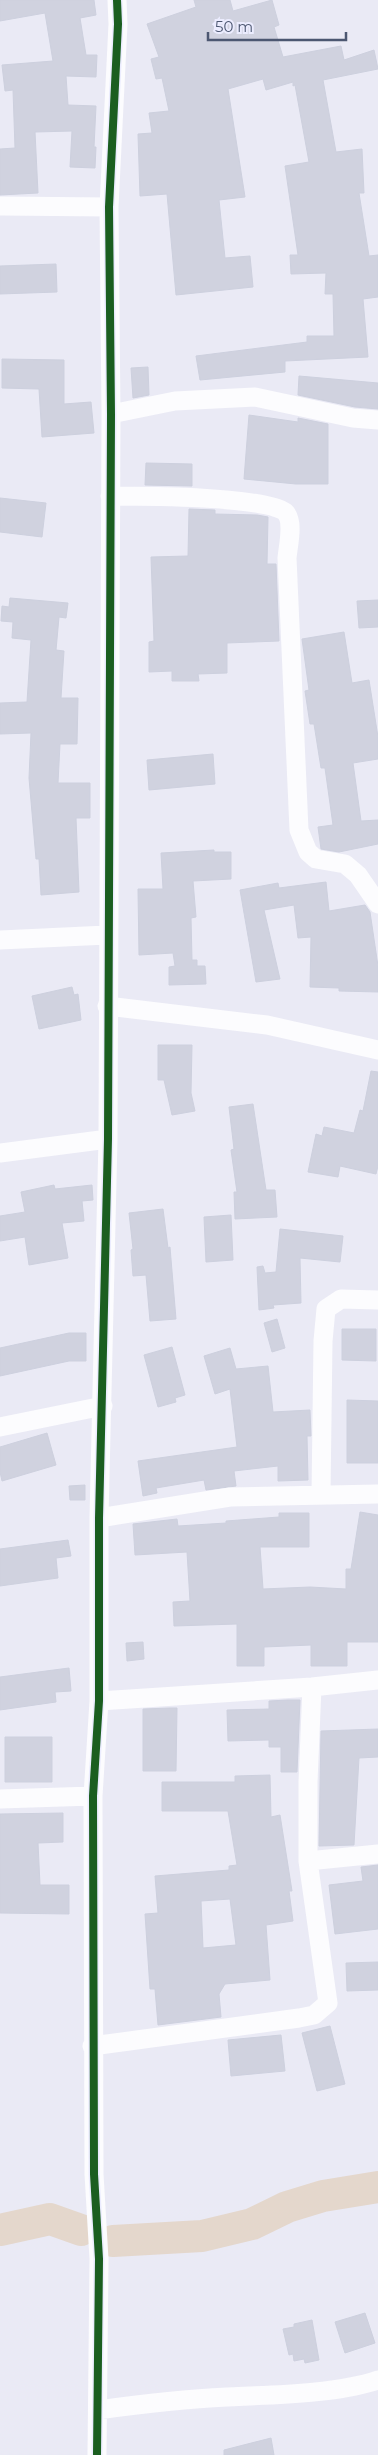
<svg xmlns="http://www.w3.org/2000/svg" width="378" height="2455" font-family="Montserrat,sans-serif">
	<rect width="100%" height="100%" fill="#eaeaf5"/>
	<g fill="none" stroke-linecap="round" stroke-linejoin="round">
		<!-- river -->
		<path stroke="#e4d7cc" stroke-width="32" d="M 0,2230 L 50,2219 L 81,2230
			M 113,2241 L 202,2236 L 252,2224 L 287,2207 L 323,2196 L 378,2187"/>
	</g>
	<!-- building -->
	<path fill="#d0d2df" stroke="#cdd0de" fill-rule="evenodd" d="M 0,0 L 94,0 L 96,15 L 80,18 L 86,55 L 97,55 L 96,77 L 66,76 L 68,105 L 96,106 L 94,147 L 96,147 L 95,168 L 70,167 L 72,131 L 35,132 L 38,193 L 0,195 L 0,149 L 15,148 L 13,90 L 5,91 L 2,65 L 53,61 L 45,13 L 0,21 Z
		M 194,0 L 230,0 L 233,11 L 272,0 L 279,25 L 274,27 L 283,57 L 341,46 L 344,60 L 374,50 L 378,69 L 323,80 L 336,152 L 362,149 L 364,193 L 359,193 L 369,256 L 378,255 L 378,297 L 363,299 L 368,357 L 285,361 L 285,372 L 200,380 L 196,356 L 307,342 L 307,336 L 334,336 L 333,294 L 325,294 L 326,273 L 291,274 L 290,255 L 298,255 L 285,166 L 309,162 L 295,85 L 293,86 L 293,82 L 266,90 L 263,79 L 228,89 L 245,197 L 219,200 L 225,258 L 250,256 L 253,287 L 176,295 L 167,194 L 140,196 L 138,134 L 152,133 L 149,113 L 169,111 L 162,78 L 156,79 L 151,59 L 159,57 L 147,24 L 196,7 Z
		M 56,264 L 57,292 L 0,294 L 0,266 Z
		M 2,359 L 64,360 L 64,404 L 91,402 L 94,433 L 42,437 L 39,389 L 2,388 Z
		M 148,367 L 149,395 L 133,398 L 131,368 Z
		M 299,376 L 378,383 L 378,409 L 355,407 L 298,395 Z
		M 249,415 L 298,422 L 298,418 L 328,424 L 328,484 L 296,484 L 244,479 Z
		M 146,463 L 192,464 L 192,486 L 145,485 Z
		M 0,498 L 46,503 L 42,537 L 0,532 Z
		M 189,509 L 215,510 L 215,514 L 257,515 L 268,517 L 267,564 L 276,564 L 279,641 L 227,643 L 227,673 L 198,674 L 199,681 L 172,681 L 172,671 L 149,672 L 149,642 L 154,641 L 151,557 L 188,556 Z
		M 10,598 L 68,603 L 66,618 L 59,617 L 56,650 L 64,651 L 61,698 L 78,698 L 77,744 L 60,744 L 58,783 L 90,783 L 90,818 L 76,818 L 79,892 L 41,895 L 39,859 L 36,859 L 29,778 L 31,733 L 0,734 L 0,703 L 27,702 L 31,640 L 12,638 L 13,622 L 1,621 L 2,606 L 9,607 Z
		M 378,600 L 378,627 L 359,628 L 357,601 Z
		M 344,632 L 352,683 L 369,680 L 378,737 L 378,759 L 353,763 L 361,821 L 378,820 L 378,844 L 339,852 L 321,849 L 318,827 L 333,825 L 325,768 L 321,768 L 314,724 L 310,724 L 305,691 L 309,690 L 302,639 Z
		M 213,754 L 215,784 L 149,790 L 147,760 Z
		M 214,850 L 214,852 L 231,852 L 231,879 L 193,881 L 196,917 L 191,918 L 192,960 L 197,960 L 197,966 L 205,966 L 206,984 L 169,985 L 169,967 L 175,966 L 173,953 L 139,955 L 138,889 L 163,889 L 161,853 Z
		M 326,882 L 329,911 L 365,905 L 370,912 L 378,966 L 378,992 L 339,991 L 339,988 L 310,987 L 311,937 L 298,938 L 294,905 L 264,910 L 280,979 L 256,982 L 240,890 L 278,883 L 279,888 Z
		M 72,987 L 74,995 L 78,994 L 81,1020 L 39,1029 L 32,996 Z
		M 158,1045 L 192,1045 L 191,1093 L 195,1111 L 172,1115 L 164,1080 L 158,1080 Z
		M 371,1071 L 378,1072 L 378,1166 L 376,1174 L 340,1166 L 338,1177 L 308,1172 L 316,1134 L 322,1136 L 324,1127 L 354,1133 L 360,1110 L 363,1111 Z
		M 253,1104 L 266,1190 L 275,1190 L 277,1217 L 235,1219 L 234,1192 L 237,1192 L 231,1150 L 234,1149 L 229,1107 Z
		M 54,1185 L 55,1189 L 92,1185 L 93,1200 L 82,1201 L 84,1221 L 62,1223 L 68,1258 L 29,1265 L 25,1237 L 0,1241 L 0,1216 L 25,1212 L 21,1192 Z
		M 163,1209 L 168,1248 L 170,1247 L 176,1319 L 150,1321 L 146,1275 L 133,1276 L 131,1250 L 133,1249 L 129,1213 Z
		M 231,1215 L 233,1260 L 206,1262 L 204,1217 Z
		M 280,1229 L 343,1236 L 340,1262 L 300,1258 L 301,1303 L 273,1305 L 274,1308 L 259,1310 L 257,1267 L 263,1266 L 265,1273 L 276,1272 Z
		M 277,1319 L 285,1348 L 272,1352 L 264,1323 Z
		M 342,1329 L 376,1329 L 376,1361 L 342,1360 Z
		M 69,1333 L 86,1333 L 86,1361 L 69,1361 L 0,1376 L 0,1348 Z
		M 172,1347 L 185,1395 L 175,1398 L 176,1402 L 158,1407 L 144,1355 Z
		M 230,1348 L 236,1369 L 268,1366 L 273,1412 L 310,1410 L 311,1436 L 307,1436 L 308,1480 L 278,1481 L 278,1466 L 234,1471 L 236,1486 L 206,1490 L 204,1480 L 156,1488 L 157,1493 L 143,1496 L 138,1461 L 237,1447 L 230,1389 L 215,1394 L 204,1356 Z
		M 347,1400 L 378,1401 L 378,1463 L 347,1463 Z
		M 47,1433 L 56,1465 L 2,1481 L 0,1472 L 0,1447 Z
		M 85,1485 L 85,1500 L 70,1500 L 69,1486 Z
		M 360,1512 L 378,1515 L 378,1642 L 347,1642 L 347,1666 L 311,1666 L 311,1645 L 264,1647 L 264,1666 L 237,1666 L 237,1624 L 174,1626 L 173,1602 L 190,1601 L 187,1552 L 135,1555 L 133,1524 L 177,1519 L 178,1526 L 226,1523 L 226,1521 L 279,1517 L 279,1513 L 309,1513 L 309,1547 L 260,1547 L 263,1589 L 310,1587 L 346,1589 L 346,1569 L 351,1569 Z
		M 68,1540 L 71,1556 L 56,1558 L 58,1578 L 0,1586 L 0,1549 Z
		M 143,1642 L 144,1659 L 127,1661 L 126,1643 Z
		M 69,1668 L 71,1691 L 55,1692 L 56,1702 L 0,1710 L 0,1677 Z
		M 288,1700 L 300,1700 L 297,1772 L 281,1772 L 281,1747 L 269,1747 L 269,1740 L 228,1741 L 227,1710 L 269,1709 L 269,1701 Z
		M 170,1708 L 177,1708 L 176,1771 L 143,1771 L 143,1709 Z
		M 378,1729 L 378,1757 L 359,1758 L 354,1845 L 319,1846 L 321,1731 Z
		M 5,1737 L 52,1737 L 52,1782 L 5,1782 Z
		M 270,1775 L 271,1817 L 280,1815 L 292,1891 L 289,1891 L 293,1921 L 266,1925 L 270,1980 L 225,1984 L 219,1994 L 221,2017 L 158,2025 L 155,1989 L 150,1989 L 145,1914 L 158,1913 L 155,1876 L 229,1870 L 229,1866 L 237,1865 L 228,1811 L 162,1811 L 162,1782 L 235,1782 L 235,1776 ZM 230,1899 L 236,1945 L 203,1948 L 201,1901 Z
		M 63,1813 L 63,1842 L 38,1843 L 40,1885 L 69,1885 L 69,1914 L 0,1913 L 0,1814 Z
		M 378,1865 L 378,1929 L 335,1934 L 329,1885 L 363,1881 L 361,1867 Z
		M 378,1962 L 378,1990 L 347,1991 L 346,1963 Z
		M 330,2026 L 345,2084 L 317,2091 L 302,2033 Z
		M 281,2035 L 285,2071 L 231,2076 L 228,2040 Z
		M 365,2313 L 375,2343 L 345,2353 L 335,2322 Z
		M 312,2320 L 319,2360 L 305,2363 L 304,2359 L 294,2361 L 293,2354 L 289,2355 L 283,2329 L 294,2327 L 294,2324 Z
		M 271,2438 L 274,2455 L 224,2455 L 224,2450 Z"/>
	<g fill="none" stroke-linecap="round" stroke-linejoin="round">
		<!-- minor -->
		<path stroke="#fcfcfe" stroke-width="19" d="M 0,206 L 109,207
			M 111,414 L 175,401 L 255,397 L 353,418 L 378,420
			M 110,496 C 137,496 272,496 286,513 C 294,523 288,546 287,558 L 299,830 L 308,852 L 316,859 L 345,864 L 358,875 L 378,904
			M 0,940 L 107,935
			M 107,1006 L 267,1025 L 378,1050
			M 0,1153 L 108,1139
			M 0,1427 L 103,1406
			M 321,1494 L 323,1341 L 326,1309 L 341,1299 L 378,1300
			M 99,1518 L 230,1497 L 378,1494
			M 99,1701 L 312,1687 L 378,1680
			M 0,1799 L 93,1796
			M 308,1861 L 378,1854
			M 92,2046 L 299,2018 L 314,2015 L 328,2003 L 308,1861 L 308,1782 L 312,1687
			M 98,2410 C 141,2404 183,2399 227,2397 C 271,2395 337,2394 378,2380
			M 97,2455 L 99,2259 L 94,2174 L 93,1796 L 99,1701 L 99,1518 L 108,1139 L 111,414 L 109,207 L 118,24 L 117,0"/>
		<defs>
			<path id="cycleway" d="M 97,2455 L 99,2259 L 94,2174 L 93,1796 L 99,1701 L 99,1518 L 108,1139 L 111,414 L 109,207 L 118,24 L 117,0"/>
		</defs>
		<!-- cycleway casing -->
		<use href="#cycleway" stroke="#ebecfe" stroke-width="11"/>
		<!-- cycleway -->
		<use href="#cycleway" stroke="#1b5e20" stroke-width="8"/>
	</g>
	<!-- scale -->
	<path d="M208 32v8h138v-8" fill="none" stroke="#4c5771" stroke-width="2.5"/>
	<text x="215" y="32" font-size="15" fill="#4c5771" stroke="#ebecfe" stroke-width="4" paint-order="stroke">50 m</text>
</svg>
